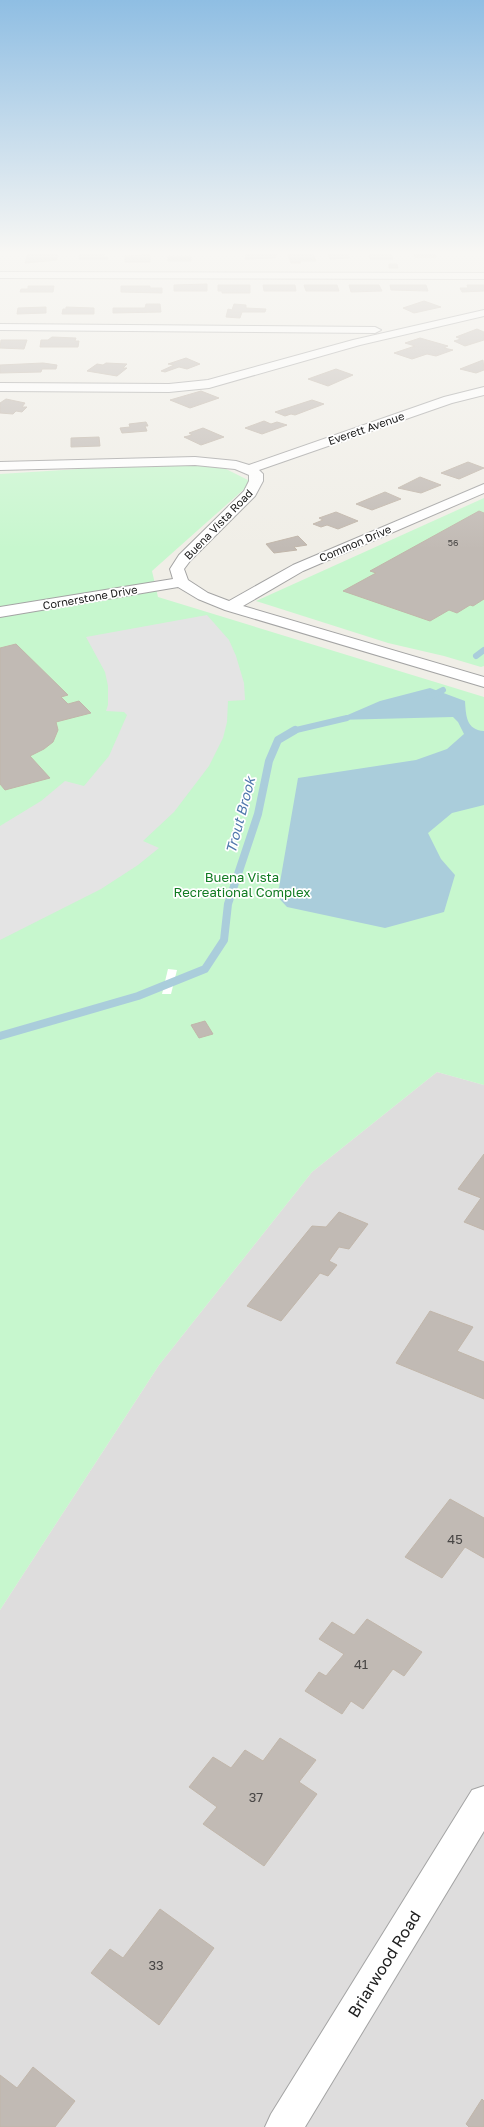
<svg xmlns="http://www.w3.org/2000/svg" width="484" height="2127" font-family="'Golos Text',sans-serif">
	<rect width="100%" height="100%" fill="#f0eee7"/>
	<!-- residential -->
	<path fill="#dedddd" d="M 437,1072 L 484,1085 L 484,2127 L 0,2127 L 0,1610 L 159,1365 L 312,1172 Z"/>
	<!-- park -->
	<path fill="#c7f7ce" d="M 82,464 L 220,466 L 252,482 L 152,571 L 158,597 L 484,697 L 484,1085 L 437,1072 L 312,1172 L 159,1365 L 0,1610 L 0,474 L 79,469 Z
		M 484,498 L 484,666 L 481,667 L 444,656 L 388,643 L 256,601 Z"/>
	<!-- parking -->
	<path fill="#e4e4e4" d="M 207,615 L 229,640 L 236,656 L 244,683 L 245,700 L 228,701 L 227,722 L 223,738 L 209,766 L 174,812 L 143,841 L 159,848 L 138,865 L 101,889 L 0,940 L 0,826 L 41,801 L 65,781 L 84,786 L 109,756 L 127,715 L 124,712 L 106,711 L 108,705 L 108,686 L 105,672 L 86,637 Z"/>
	<!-- water -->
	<path fill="#aacddb" d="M 430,688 L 465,701 C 466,715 466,730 484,731 L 484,805 L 452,813 L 428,833 L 441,859 L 455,875 L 444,912 L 385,928 L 287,907 L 275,894 L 279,888 L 298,778 L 416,760 L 447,749 L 464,734 L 458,722 L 453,717 L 336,720 L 380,701 Z"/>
	<!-- pier -->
	<path fill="#fff" d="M 168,969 L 177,970 L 171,994 L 162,994 Z"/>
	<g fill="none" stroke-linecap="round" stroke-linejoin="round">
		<!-- stream-far1 -->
		<path stroke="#aacddb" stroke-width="6" d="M 476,656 L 484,650
			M 429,697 L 443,690
			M 292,731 L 347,718"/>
		<!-- stream -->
		<path stroke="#aacddb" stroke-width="8" d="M 0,1036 L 138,996 L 205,969 L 224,940 L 228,904 L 258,814 L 269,761 L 278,740 L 295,730"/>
	</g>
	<!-- building -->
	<path fill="#c1bab4" stroke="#c1b6aa" d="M 433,251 L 436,257 L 415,257 L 413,252 Z
		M 80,253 L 104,253 L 104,257 L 108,257 L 108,259 L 79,259 Z
		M 33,254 L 57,255 L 57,260 L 25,263 L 27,255 Z
		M 246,254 L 276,254 L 275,258 L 245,259 Z
		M 313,254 L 316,261 L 300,261 L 301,263 L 291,263 L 288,255 Z
		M 328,254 L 348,254 L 350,258 L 330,259 Z
		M 384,254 L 391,254 L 393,259 L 370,259 L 369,255 Z
		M 150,255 L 150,262 L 125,262 L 125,256 Z
		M 168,256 L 191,256 L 191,261 L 168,261 Z
		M 389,264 L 397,264 L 398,268 L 389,268 Z
		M 207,284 L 207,291 L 174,291 L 174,285 Z
		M 218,285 L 250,285 L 250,293 L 222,293 L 222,291 L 218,291 Z
		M 263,285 L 295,285 L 296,291 L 264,291 Z
		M 304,285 L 337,285 L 339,291 L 306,291 Z
		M 349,285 L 379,285 L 382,291 L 351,292 Z
		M 390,285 L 426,285 L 428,291 L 391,290 Z
		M 467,285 L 484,285 L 484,291 L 462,292 L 460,288 L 468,288 Z
		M 28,286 L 54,286 L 53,292 L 20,292 L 21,289 L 28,289 Z
		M 121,286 L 150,286 L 150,288 L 162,288 L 162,293 L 121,292 Z
		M 424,301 L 441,307 L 414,313 L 403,308 Z
		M 146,304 L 160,304 L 161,312 L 113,313 L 113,308 L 145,308 Z
		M 234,304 L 246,305 L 246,308 L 266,309 L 265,312 L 242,312 L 240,318 L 226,317 L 228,309 L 232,310 Z
		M 46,307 L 46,313 L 17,314 L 18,308 Z
		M 66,307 L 94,308 L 94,314 L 62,314 L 63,309 L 66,309 Z
		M 477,329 L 484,332 L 484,340 L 465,346 L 454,341 L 461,339 L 456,337 Z
		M 52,337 L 76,338 L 75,341 L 79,341 L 78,347 L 40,347 L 41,340 L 48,340 Z
		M 420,338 L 448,346 L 444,348 L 453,350 L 436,356 L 427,354 L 412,359 L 394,353 L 415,346 L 405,343 Z
		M 1,340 L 27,340 L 24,349 L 0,348 Z
		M 186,358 L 200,364 L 187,369 L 179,367 L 165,372 L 161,371 L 174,365 L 168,364 Z
		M 483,360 L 484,370 L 476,373 L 460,369 Z
		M 43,363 L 57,365 L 56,369 L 42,369 L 41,372 L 0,373 L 0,365 Z
		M 106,363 L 127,364 L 123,368 L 127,368 L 117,376 L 87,371 L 97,364 L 103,365 Z
		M 336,369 L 353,375 L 328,386 L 308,379 Z
		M 201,391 L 219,398 L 190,408 L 170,400 Z
		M 6,399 L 25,403 L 22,407 L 27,407 L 22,412 L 16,411 L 13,414 L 0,413 L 0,403 Z
		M 312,400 L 324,404 L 295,415 L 291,414 L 285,416 L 275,412 Z
		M 264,421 L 271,424 L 277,422 L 287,425 L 262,434 L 245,428 Z
		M 146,422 L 148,426 L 145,426 L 147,431 L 122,433 L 120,428 L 130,427 L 129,424 Z
		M 203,428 L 224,437 L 201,445 L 184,437 L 192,435 L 189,433 Z
		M 99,437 L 100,446 L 71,447 L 71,438 Z
		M 468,462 L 484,468 L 459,479 L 441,473 Z
		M 420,477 L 441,485 L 421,493 L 398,488 Z
		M 385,492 L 401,499 L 372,510 L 356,504 Z
		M 479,511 L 484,513 L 484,599 L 473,606 L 470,605 L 457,613 L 449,610 L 430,621 L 343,591 L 376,573 L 370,571 Z
		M 336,512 L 358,521 L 338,529 L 327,525 L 321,527 L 313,524 L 323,520 L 319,518 Z
		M 298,536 L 307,545 L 294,547 L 297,550 L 274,553 L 266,544 Z
		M 16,644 L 68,695 L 61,697 L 68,704 L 79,701 L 91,713 L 56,722 L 58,730 L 53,742 L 44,749 L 30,756 L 50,778 L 5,790 L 0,784 L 0,648 Z
		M 205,1021 L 213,1034 L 199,1038 L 191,1025 Z
		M 484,1154 L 484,1230 L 464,1222 L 481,1198 L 458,1189 Z
		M 339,1212 L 368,1224 L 349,1249 L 339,1247 L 329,1261 L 337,1265 L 328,1276 L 320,1273 L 281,1321 L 247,1306 L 312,1226 L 326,1227 Z
		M 430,1311 L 473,1327 L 457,1351 L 484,1362 L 484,1399 L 396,1363 Z
		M 450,1499 L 484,1518 L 484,1558 L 465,1547 L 442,1578 L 405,1557 Z
		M 367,1619 L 422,1652 L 404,1676 L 393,1669 L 363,1709 L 351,1701 L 342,1714 L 305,1691 L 319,1672 L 326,1676 L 344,1654 L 319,1639 L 332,1622 L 354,1635 Z
		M 280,1738 L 316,1760 L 299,1782 L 317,1794 L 264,1866 L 203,1824 L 217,1807 L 189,1787 L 213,1757 L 231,1768 L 245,1750 L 263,1761 Z
		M 160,1909 L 214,1948 L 159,2025 L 91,1973 L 110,1949 L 123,1958 Z
		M 33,2067 L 75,2101 L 55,2127 L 0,2127 L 0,2075 L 17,2088 Z
		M 482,2099 L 484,2101 L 484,2127 L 469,2127 L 466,2124 Z"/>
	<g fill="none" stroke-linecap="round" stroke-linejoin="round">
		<defs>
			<path id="minor" d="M 0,272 L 484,273 L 484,279 L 0,278 Z
				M 484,310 L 484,316 L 360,345 L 209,388 L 169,392 L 0,391 L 0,383 L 169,384 L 208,380 L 353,340 Z
				M 0,324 L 375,327 L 381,330 L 375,333 L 0,330 Z
				M 484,387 L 484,395 L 452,403 L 259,470 L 263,474 L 263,481 L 255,496 L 190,561 L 184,569 L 188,580 L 208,593 L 229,601 L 293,565 L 484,484 L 484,493 L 303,571 L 243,606 L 484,677 L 484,687 L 225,610 L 198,599 L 178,587 L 0,617 L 0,607 L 173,579 L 170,569 L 179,555 L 244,491 L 249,481 L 249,475 L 235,469 L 195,465 L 0,470 L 0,462 L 195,457 L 236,461 L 249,465 L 444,397 Z
				M 484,1786 L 484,1831 L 305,2127 L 265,2127 L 271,2114 L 472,1790 Z"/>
		</defs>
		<!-- minor casing -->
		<use href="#minor" stroke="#a4a4a4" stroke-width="2"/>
		<!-- minor -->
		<use href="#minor" fill="#fff" fill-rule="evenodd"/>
	</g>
	<!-- sky -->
	<linearGradient id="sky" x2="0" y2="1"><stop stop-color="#8fbee3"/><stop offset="0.46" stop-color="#f8f7f4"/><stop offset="1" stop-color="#f8f7f4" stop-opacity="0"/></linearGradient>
	<rect width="484" height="549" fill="url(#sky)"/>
	<g text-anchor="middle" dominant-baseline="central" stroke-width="3.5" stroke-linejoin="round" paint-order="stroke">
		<!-- far-number labels -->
		<g font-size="9" fill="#484645">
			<text x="453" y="542">56</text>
		</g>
		<!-- far-street labels -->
		<g font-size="11" fill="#202020" stroke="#fff">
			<text transform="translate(366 428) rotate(-19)">Everett Avenue</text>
			<text transform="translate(218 524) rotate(-46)">Buena Vista Road</text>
			<text transform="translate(355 543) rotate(-23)">Common Drive</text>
			<text transform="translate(90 597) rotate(-10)">Cornerstone Drive</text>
		</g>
		<!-- park labels -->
		<g font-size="13" fill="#117b22" stroke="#fff">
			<text x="242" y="877">Buena Vista<tspan x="242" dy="15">Recreational Complex</tspan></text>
		</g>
		<!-- near-number labels -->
		<g font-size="13" fill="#484645">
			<text x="455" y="1539">45</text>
			<text x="361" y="1664">41</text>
			<text x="256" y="1797">37</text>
			<text x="156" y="1965">33</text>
		</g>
		<!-- water labels -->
		<g font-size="14" font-style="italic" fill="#5078ac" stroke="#fff">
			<text transform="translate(240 815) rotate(-75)">Trout Brook</text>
		</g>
		<!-- near-street labels -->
		<g font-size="16" fill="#202020" stroke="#fff">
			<text transform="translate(384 1964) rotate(-58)">Briarwood Road</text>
		</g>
	</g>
</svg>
